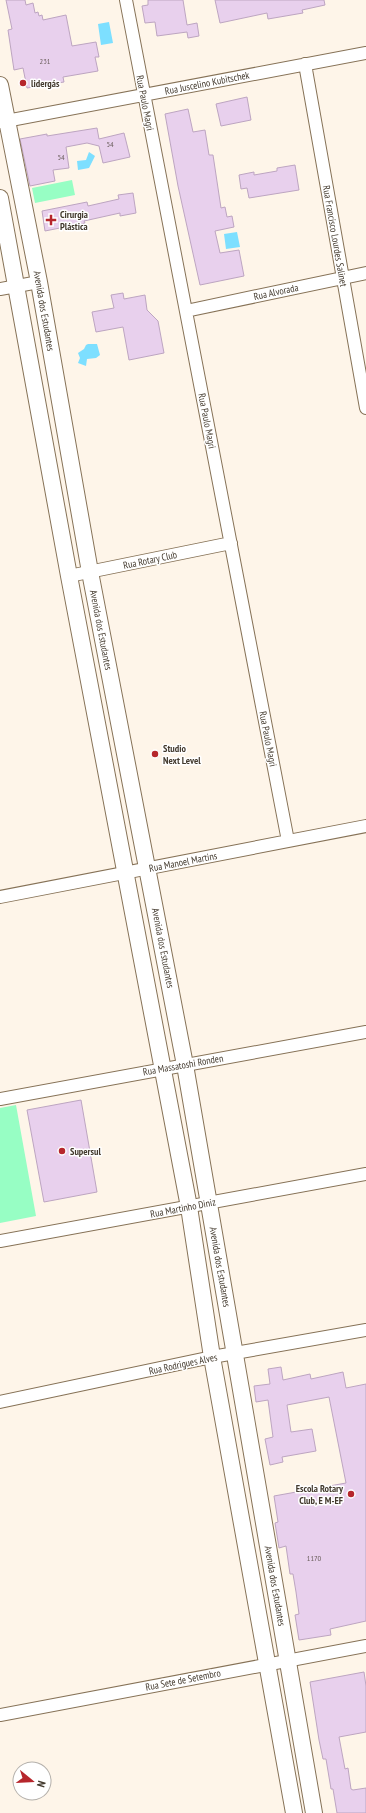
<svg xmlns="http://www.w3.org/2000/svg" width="366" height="1813" font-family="'PT Sans Narrow',sans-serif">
	<rect width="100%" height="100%" fill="#fef5e9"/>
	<!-- green -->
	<path fill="#97fec4" d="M 72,180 L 75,195 L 35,203 L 32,188 Z
		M 16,1105 L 36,1216 L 0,1223 L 0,1108 Z"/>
	<!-- water -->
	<path fill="#7ddfff" d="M 109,22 L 113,43 L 101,45 L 98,24 Z
		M 89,152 L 95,156 L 89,168 L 78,170 L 77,161 L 86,160 Z
		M 237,232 L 240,247 L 226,249 L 224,234 Z
		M 88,344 L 97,344 L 100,355 L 96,358 L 87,359 L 86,366 L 78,363 L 80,358 L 78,353 L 84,349 L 86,345 Z"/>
	<!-- building -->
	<path fill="#e8d0ed" stroke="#bda5c1" d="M 6,0 L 25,0 L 26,5 L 33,3 L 35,13 L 38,12 L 39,16 L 42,15 L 43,20 L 66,15 L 72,46 L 96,42 L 99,57 L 95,57 L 98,71 L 63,77 L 64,82 L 27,88 L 23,68 L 14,70 L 8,30 L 12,29 Z
		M 148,0 L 183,0 L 187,25 L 197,23 L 199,36 L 188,38 L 187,32 L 157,36 L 155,22 L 145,23 L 142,6 L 148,5 Z
		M 215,0 L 324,0 L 325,5 L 302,10 L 303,13 L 268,19 L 267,13 L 220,23 Z
		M 247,97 L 251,120 L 221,126 L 216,104 Z
		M 188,109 L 193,132 L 205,130 L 209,155 L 213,155 L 221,208 L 225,207 L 227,217 L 232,216 L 234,227 L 215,231 L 220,253 L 239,250 L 244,276 L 200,285 L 178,186 L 165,114 Z
		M 97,128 L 99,139 L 124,133 L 130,157 L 103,163 L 99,146 L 87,143 L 66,147 L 69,168 L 53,170 L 55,181 L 30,186 L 20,139 L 47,134 L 47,136 Z
		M 295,165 L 299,190 L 249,198 L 247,188 L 241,189 L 239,175 L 254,172 L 254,175 L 277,171 L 277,168 Z
		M 133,193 L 136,213 L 120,216 L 120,213 L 84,221 L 85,223 L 45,231 L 42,211 L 87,202 L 88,206 L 119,199 L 118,195 Z
		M 123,293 L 124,299 L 145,295 L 147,310 L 158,321 L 164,353 L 129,360 L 123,327 L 96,332 L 92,312 L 114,308 L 111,295 Z
		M 81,1100 L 97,1192 L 44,1202 L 27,1110 Z
		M 281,1367 L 283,1380 L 310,1374 L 311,1379 L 343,1372 L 346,1388 L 366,1384 L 366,1621 L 330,1629 L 331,1635 L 299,1640 L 295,1615 L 299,1614 L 296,1592 L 293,1574 L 290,1574 L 286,1546 L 279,1548 L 275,1523 L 278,1522 L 274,1496 L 346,1483 L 329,1397 L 287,1405 L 291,1432 L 312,1429 L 316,1451 L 282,1457 L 283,1462 L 270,1465 L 265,1439 L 273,1437 L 268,1400 L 256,1402 L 254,1386 L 270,1384 L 268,1369 Z
		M 364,1672 L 366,1686 L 366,1732 L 339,1737 L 345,1769 L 348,1768 L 351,1789 L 353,1790 L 366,1788 L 366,1813 L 337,1813 L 333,1789 L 331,1789 L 326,1759 L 323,1759 L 319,1740 L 310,1682 Z"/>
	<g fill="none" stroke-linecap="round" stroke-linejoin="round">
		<defs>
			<path id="street" d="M 126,0 L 288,841
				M 305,64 L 366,408
				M 0,122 L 366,53
				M 0,289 L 39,282
				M 186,311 L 366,273
				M 69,576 L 231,543
				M 0,897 L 366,826
				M 0,1099 L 366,1032
				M 0,1241 L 366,1174
				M 0,1402 L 212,1357 L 366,1330
				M 0,1715 L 366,1646"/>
			<path id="secondary" d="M 0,85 L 39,282 L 90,572 L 185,1065 L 314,1813
				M 0,198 L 69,576 L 189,1207 L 212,1357 L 294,1813"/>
		</defs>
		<!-- street casing -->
		<use href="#street" stroke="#867257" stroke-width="14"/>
		<!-- secondary casing -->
		<use href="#secondary" stroke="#867257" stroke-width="18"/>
		<!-- street -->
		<use href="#street" stroke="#fff" stroke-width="12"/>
		<!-- secondary -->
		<use href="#secondary" stroke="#fff" stroke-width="16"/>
	</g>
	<!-- markers -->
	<g fill="#b6262c" stroke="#fff" stroke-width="1.5">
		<circle cx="23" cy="83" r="4"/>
		<path d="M49 214h4v4h4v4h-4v4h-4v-4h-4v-4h4z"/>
		<circle cx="155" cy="754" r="4"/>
		<circle cx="62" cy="1151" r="4"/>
		<circle cx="351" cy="1494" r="4"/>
	</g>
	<g text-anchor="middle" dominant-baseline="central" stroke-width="3" stroke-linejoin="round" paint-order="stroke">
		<!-- number labels -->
		<g font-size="8" fill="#6c605e">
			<text x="45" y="61">231</text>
			<text x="110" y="144">54</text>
			<text x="61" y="157">54</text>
			<text x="314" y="1558">1170</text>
		</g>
		<!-- poi labels -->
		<g font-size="10" font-weight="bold" fill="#433a2e" stroke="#fff" text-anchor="start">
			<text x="31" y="83">lidergás</text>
			<text x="60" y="214">Cirurgia<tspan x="60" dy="12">Plástica</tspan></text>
			<text x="163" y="748">Studio<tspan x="163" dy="12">Next Level</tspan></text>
			<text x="70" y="1151">Supersul</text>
			<text x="343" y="1488" text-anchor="end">Escola Rotary<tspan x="343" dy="12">Club, E M-EF</tspan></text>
		</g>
		<!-- street labels -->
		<g font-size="10" fill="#433a2e" stroke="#fff">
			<text transform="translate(207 83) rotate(-11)">Rua Juscelino Kubitschek</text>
			<text transform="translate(145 103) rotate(79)">Rua Paulo Magri</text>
			<text transform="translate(335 236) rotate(80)">Rua Francisco Lourdes Salinet</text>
			<text transform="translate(276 292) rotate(-12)">Rua Alvorada</text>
			<text transform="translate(44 311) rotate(80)">Avenida dos Estudantes</text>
			<text transform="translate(207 421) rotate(79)">Rua Paulo Magri</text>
			<text transform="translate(150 560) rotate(-12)">Rua Rotary Club</text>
			<text transform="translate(101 630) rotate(79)">Avenida dos Estudantes</text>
			<text transform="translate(268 739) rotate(79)">Rua Paulo Magri</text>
			<text transform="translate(183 862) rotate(-11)">Rua Manoel Martins</text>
			<text transform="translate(163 948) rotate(79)">Avenida dos Estudantes</text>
			<text transform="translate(183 1065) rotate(-10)">Rua Massatoshi Ronden</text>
			<text transform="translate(183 1208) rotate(-11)">Rua Martinho Diniz</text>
			<text transform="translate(220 1267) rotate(80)">Avenida dos Estudantes</text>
			<text transform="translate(183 1364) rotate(-12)">Rua Rodrigues Alves</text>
			<text transform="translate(275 1586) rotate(80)">Avenida dos Estudantes</text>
			<text transform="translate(183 1680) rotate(-11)">Rua Sete de Setembro</text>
		</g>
	</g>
	<!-- north arrow -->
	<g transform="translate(32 1781) rotate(108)"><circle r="19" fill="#ffffff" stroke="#b4b0ab"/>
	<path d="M0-3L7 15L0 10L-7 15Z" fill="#b6262c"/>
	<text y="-6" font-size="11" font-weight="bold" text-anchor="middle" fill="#433a2e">N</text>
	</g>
</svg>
